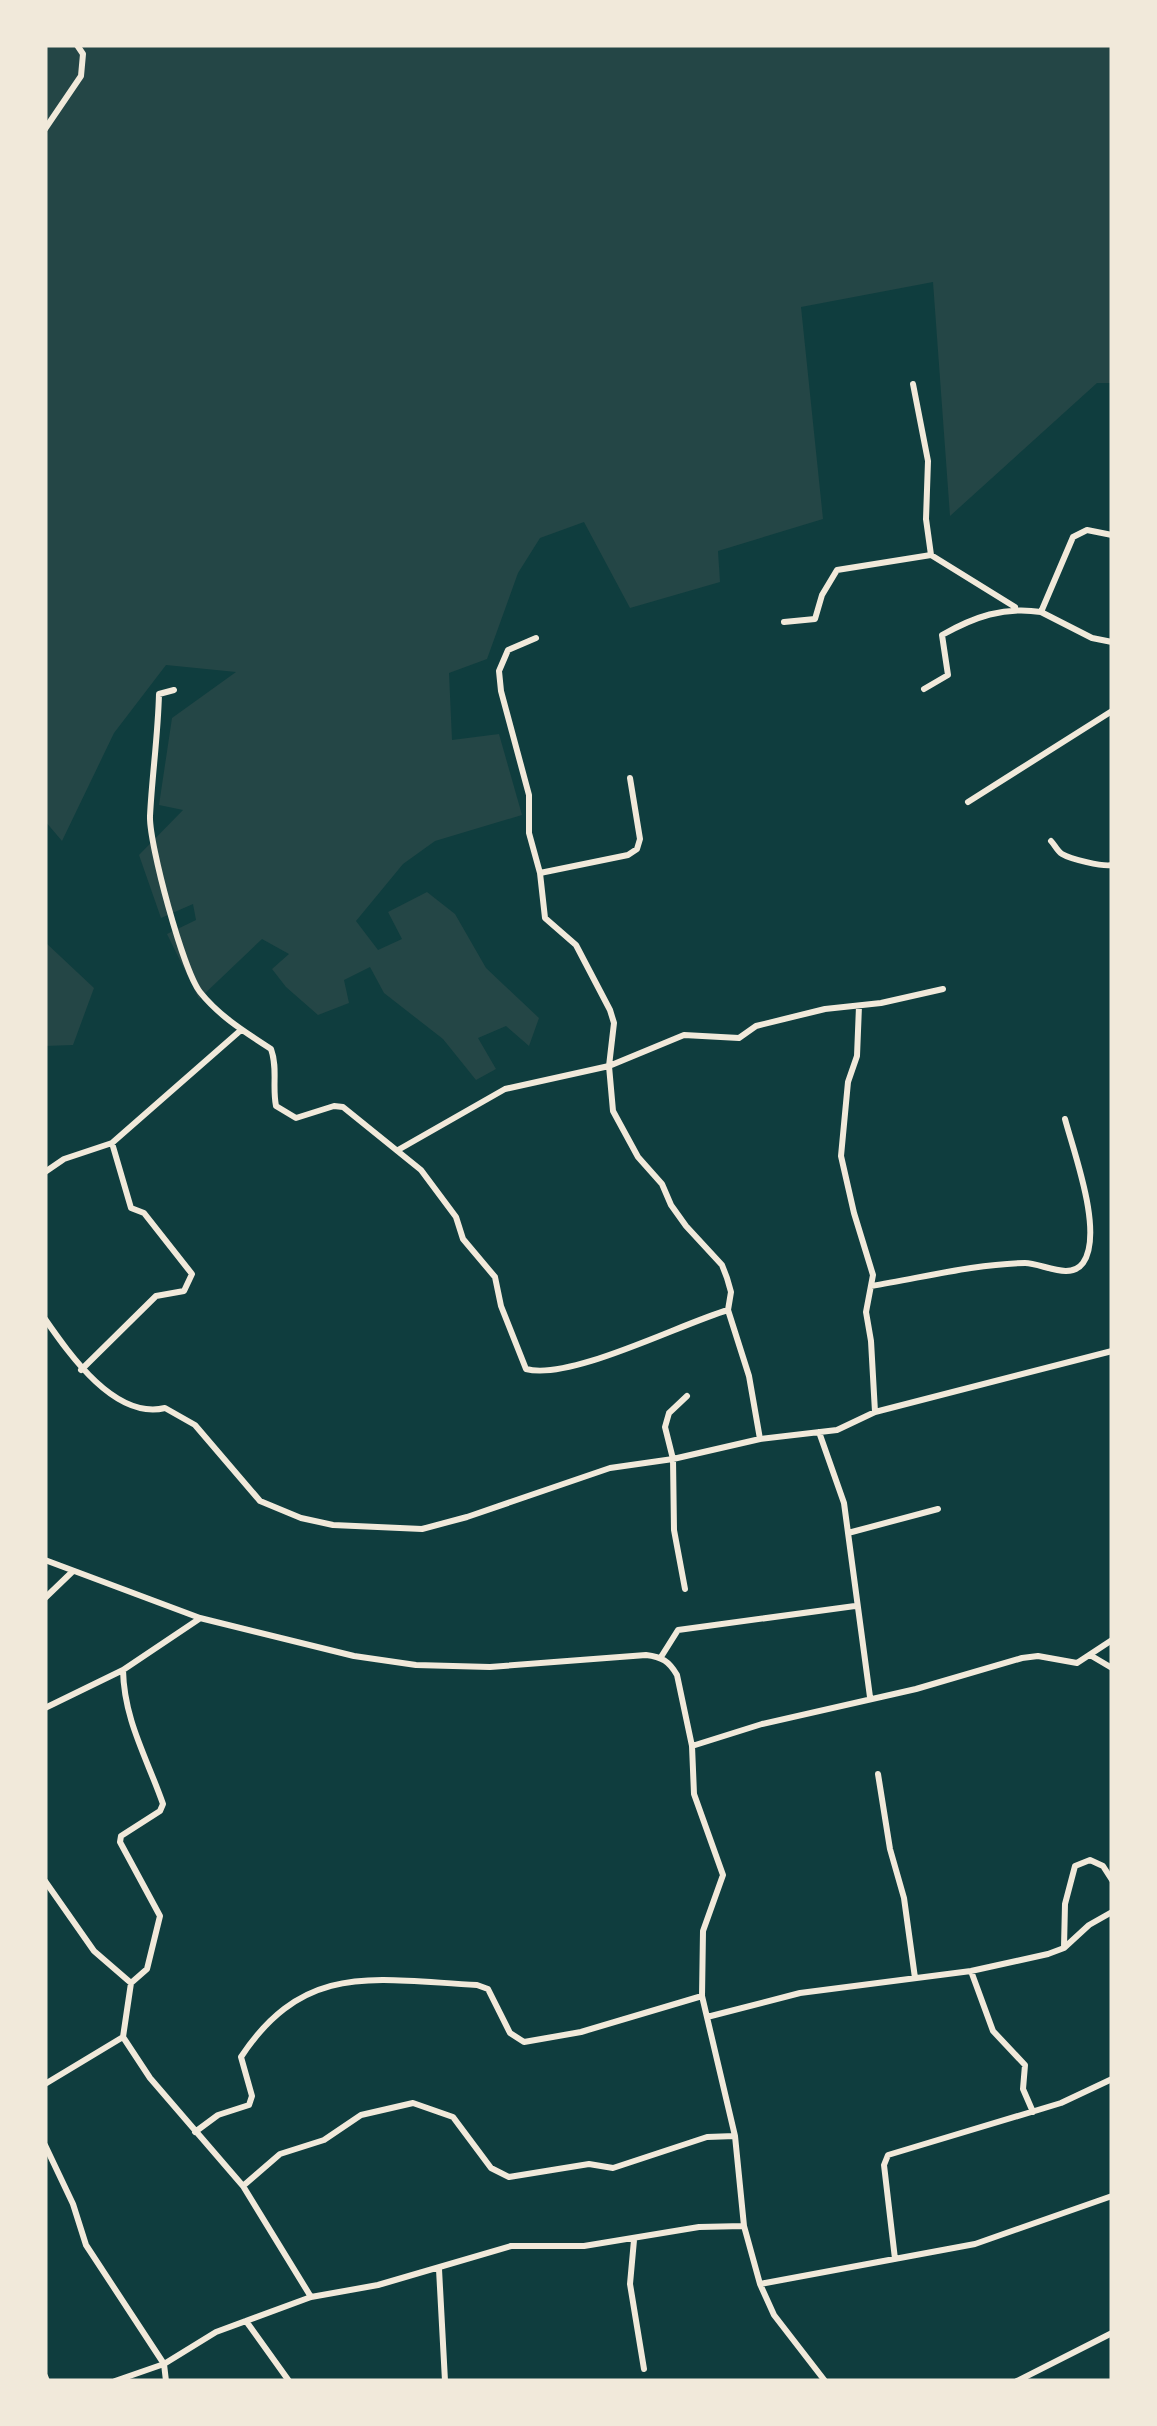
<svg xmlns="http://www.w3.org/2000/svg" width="1157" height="2426" font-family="'IBM Plex Serif',serif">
	<rect width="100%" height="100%" fill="#0f3d3e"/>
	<!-- green -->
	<path fill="#244646" d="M 45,45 L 1112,45 L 1112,383 L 1097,383 L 950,516 L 933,282 L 801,307 L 823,519 L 718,551 L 720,582 L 630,608 L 584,522 L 540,538 L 518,573 L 487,659 L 449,673 L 452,740 L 499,734 L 522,815 L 435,841 L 403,864 L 356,921 L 378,950 L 402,939 L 388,912 L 427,892 L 455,914 L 486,968 L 539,1018 L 529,1046 L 506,1026 L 478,1038 L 496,1069 L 476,1080 L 443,1039 L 384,993 L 370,967 L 344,980 L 349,1003 L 318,1015 L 286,987 L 272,969 L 289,954 L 262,939 L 199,999 L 167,934 L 196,920 L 193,904 L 161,918 L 139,855 L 183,810 L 159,805 L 172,718 L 236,672 L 166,665 L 114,733 L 62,841 L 45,821 Z
		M 45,942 L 94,988 L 73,1045 L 45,1046 Z"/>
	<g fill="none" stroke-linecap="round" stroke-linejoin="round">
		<!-- minor -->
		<path stroke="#f1e9da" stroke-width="6" d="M 45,129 L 81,76 L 83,54 L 77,45
			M 913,384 L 928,461 L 926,519 L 931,555
			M 1041,612 L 1092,638 L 1112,642
			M 784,622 L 815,619 L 822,595 L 837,570 L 931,555 L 1015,607
			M 536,638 L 508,650 L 499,671 L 501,691 L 529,795 L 529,833 L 540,873 L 545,918 L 576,945 L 610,1010 L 614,1023 L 609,1066 L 613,1111 L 638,1157 L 662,1184 L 671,1205 L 686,1226 L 722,1265 L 727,1278 L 731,1292 L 728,1310 L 749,1376 L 760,1439
			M 924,689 L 948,675 L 942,635 C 974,617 1004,606 1041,612 L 1073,537 L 1087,530 L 1112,535
			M 174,690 L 159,694 C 158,735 152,776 150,816 C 149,844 183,970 200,992 C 219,1016 245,1032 271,1049 C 278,1068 272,1086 276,1106 L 296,1118 L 334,1106 L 343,1107 L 421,1170 L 456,1217 L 463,1239 L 495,1277 L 501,1306 L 526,1369 C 570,1381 680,1324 728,1310
			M 968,802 L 1112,711
			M 1051,841 C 1055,845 1057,851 1062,854 C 1070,859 1103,867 1112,865
			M 540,873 L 628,855 L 637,849 L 640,839 L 630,778
			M 859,1006 L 857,1056 L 848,1082 L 841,1156 L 854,1213 L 873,1275 L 866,1312 L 871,1341 L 875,1412
			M 398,1150 L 505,1089 L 609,1066 L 684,1035 L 739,1038 L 756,1026 L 825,1009 L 881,1003 L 943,989
			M 45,1172 L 64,1159 L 112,1143 L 241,1030
			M 871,1286 C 921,1278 974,1264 1025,1263 C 1042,1263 1070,1281 1083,1263 C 1104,1233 1074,1153 1065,1119
			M 45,1319 C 70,1355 115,1420 165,1408 L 195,1425 L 260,1501 L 301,1518 L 333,1525 L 422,1529 L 467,1517 L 610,1468 L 673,1459 L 760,1439 L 837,1430 L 875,1412 L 1112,1351
			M 81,1370 L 156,1296 L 184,1291 L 192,1274 L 144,1213 L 131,1208 L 112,1143
			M 819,1432 L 844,1503 L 870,1697
			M 848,1533 L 938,1509
			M 45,1560 L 200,1618 L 354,1656 L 416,1665 L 490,1667 L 646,1655 C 662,1657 669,1661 677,1675 L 692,1746 L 694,1794 L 723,1875 L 703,1931 L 702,1996 L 735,2136 L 744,2226 L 760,2284 L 774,2315 L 825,2381
			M 685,1589 L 674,1530 L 673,1459 L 665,1427 L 669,1413 L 687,1396
			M 45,1598 L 72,1572
			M 1090,1655 L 1112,1668
			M 661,1657 L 678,1630 L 855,1606
			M 123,1670 C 124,1720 147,1758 163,1804 L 160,1811 L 121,1836 L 120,1842 L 160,1916 L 147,1969 L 131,1983
			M 45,1708 L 123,1670 L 199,1619
			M 692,1746 L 762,1724 L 916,1689 L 1022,1658 L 1038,1656 L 1077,1663 L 1112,1640
			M 878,1774 L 890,1849 L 904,1898 L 915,1978
			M 45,1881 L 94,1951 L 131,1983 L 123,2037 L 150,2078 L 243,2186 L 311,2297
			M 1064,1947 L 1065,1904 L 1075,1866 L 1090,1860 L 1103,1866 L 1112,1880
			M 971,1971 L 993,2031 L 1025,2065 L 1023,2089 L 1033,2112
			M 707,2017 L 800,1993 L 971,1971 L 1048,1954 L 1064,1948 L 1089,1925 L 1112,1912
			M 45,2084 L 123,2037
			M 195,2132 L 218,2115 L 249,2105 L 252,2096 L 241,2057 C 305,1960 377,1980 477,1985 L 488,1989 L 510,2033 L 524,2042 L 581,2032 L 702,1996
			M 45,2145 L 73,2204 L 86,2245 L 164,2364 L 166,2381
			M 243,2186 L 280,2154 L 324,2140 L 361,2115 L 413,2103 L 453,2117 L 491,2168 L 509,2177 L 589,2164 L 613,2168 L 707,2137 L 735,2136
			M 634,2240 L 630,2284 L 644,2369
			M 895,2259 L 884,2165 L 888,2155 L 1061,2103 L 1112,2079
			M 439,2269 L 445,2381
			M 760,2284 L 975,2244 L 1112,2196
			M 246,2321 L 289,2381
			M 45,2376 L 47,2381
			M 115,2381 L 164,2364 L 216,2332 L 311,2297 L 378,2285 L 511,2246 L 584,2246 L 699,2227 L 744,2226
			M 1017,2381 L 1112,2333"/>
	</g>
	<!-- border -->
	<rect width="1157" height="2426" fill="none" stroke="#f1e9da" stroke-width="95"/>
</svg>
